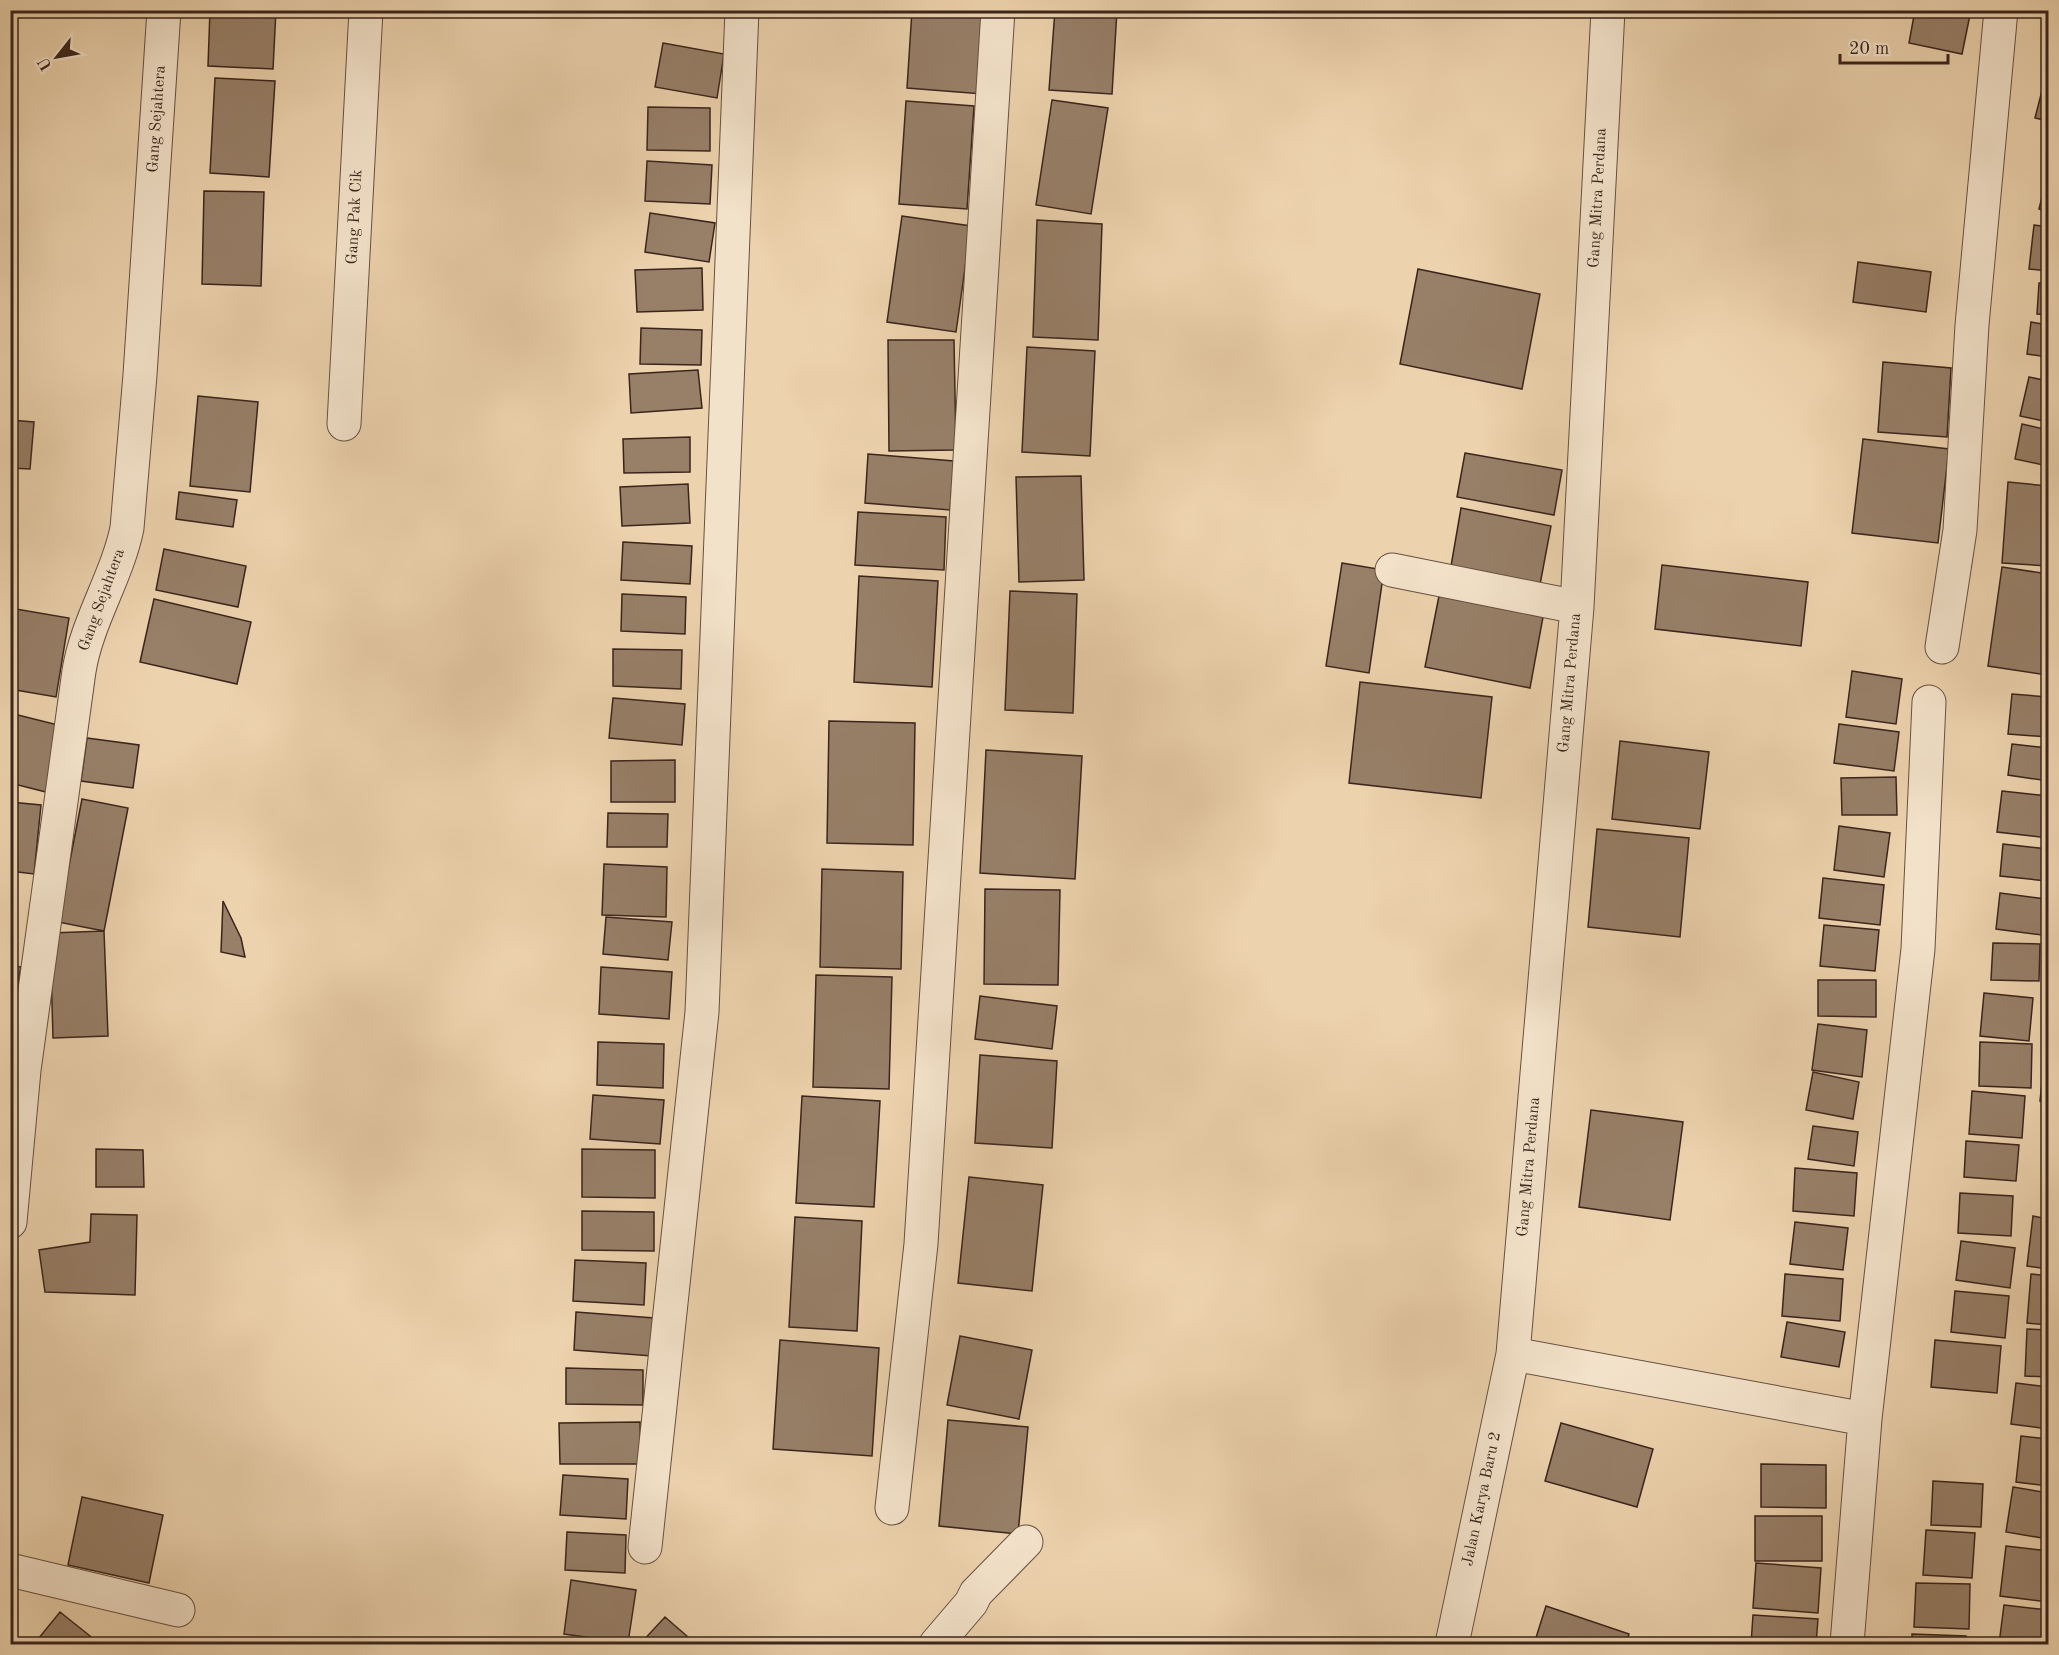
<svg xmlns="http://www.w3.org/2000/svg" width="2059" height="1655" font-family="'Old Standard TT',serif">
	<rect width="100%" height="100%" fill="#ecd2ad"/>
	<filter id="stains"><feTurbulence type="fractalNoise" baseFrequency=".00333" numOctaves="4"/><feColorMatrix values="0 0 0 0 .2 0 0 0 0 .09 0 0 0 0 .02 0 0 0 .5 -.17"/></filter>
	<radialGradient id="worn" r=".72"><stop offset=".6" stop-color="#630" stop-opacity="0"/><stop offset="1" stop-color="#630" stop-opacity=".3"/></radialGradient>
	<!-- building -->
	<path fill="#977f68" stroke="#3a251d" stroke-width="1.5" d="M 210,10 L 276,10 L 273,69 L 208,66 Z
		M 912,10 L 988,10 L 983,94 L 907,88 Z
		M 1055,10 L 1117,10 L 1112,94 L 1049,90 Z
		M 1915,10 L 1971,10 L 1962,54 L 1909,43 Z
		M 663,43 L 724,54 L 717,98 L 655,87 Z
		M 2048,67 L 2048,121 L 2035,118 Z
		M 215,78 L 275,81 L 269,177 L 210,173 Z
		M 1052,100 L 1108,108 L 1091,214 L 1036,205 Z
		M 906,101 L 974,106 L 967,209 L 899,204 Z
		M 648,107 L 710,108 L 710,151 L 647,150 Z
		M 647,161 L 712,165 L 710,204 L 645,201 Z
		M 2048,173 L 2048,212 L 2039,209 Z
		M 204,191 L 264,192 L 261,286 L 202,284 Z
		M 650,213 L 715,223 L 709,262 L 645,252 Z
		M 902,216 L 971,226 L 956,332 L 887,322 Z
		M 1037,220 L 1102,224 L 1098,340 L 1033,337 Z
		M 2034,225 L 2048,227 L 2048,271 L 2029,269 Z
		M 1858,262 L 1931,272 L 1926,312 L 1853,302 Z
		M 702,268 L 703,310 L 637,312 L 635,270 Z
		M 1418,269 L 1540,294 L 1522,389 L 1400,364 Z
		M 2039,283 L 2048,284 L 2048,315 L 2037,314 Z
		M 2031,322 L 2048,325 L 2048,357 L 2027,354 Z
		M 641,328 L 702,330 L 701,365 L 640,364 Z
		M 888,340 L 954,340 L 956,450 L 889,451 Z
		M 1027,347 L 1095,351 L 1090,456 L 1022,452 Z
		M 1883,362 L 1951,368 L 1947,437 L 1878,432 Z
		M 698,370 L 702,408 L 631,413 L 629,374 Z
		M 2029,377 L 2048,381 L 2048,422 L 2020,416 Z
		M 198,396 L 258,402 L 250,492 L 190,486 Z
		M 10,420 L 34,422 L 30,469 L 10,468 Z
		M 2022,424 L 2048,430 L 2048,466 L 2015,459 Z
		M 690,437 L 690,472 L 624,473 L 623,439 Z
		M 1863,439 L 1949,449 L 1938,543 L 1852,533 Z
		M 1465,453 L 1562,470 L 1554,515 L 1457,497 Z
		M 868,454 L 954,461 L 950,510 L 865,503 Z
		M 1081,476 L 1084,580 L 1019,582 L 1016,477 Z
		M 2008,482 L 2048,486 L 2048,566 L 2002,563 Z
		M 688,484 L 690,523 L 622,526 L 620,487 Z
		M 179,492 L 237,500 L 233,527 L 176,519 Z
		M 1461,508 L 1551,526 L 1539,590 L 1450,572 Z
		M 858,512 L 946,517 L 944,570 L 855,565 Z
		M 623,542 L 692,546 L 690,584 L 621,580 Z
		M 164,549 L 246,566 L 238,607 L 156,590 Z
		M 1342,563 L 1384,570 L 1369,673 L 1326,666 Z
		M 1662,565 L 1808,582 L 1801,646 L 1655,629 Z
		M 2002,567 L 2048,574 L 2048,662 L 2047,675 L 1988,666 Z
		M 859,576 L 938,581 L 932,687 L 854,682 Z
		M 1010,591 L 1077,594 L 1073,713 L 1005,710 Z
		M 622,594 L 686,597 L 685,634 L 621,631 Z
		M 1439,596 L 1543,617 L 1530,688 L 1425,667 Z
		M 154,599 L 251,622 L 237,684 L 140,662 Z
		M 10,608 L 69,618 L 56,697 L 10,689 Z
		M 613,649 L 682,650 L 681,689 L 613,686 Z
		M 1852,671 L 1902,679 L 1896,724 L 1846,717 Z
		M 1360,682 L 1492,697 L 1481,798 L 1349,783 Z
		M 2012,694 L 2048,697 L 2048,737 L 2008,734 Z
		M 613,698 L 685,704 L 682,745 L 609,738 Z
		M 10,713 L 62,726 L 46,792 L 10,783 Z
		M 829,721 L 915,723 L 913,845 L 827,843 Z
		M 1839,724 L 1899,732 L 1894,771 L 1834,763 Z
		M 87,738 L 139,745 L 133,788 L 81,781 Z
		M 1620,741 L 1709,752 L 1700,829 L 1612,819 Z
		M 2012,744 L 2048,748 L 2048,781 L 2008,775 Z
		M 986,750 L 1082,756 L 1075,879 L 980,873 Z
		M 675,760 L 675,802 L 611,802 L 611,761 Z
		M 1896,777 L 1897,815 L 1842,815 L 1841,778 Z
		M 2002,791 L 2048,796 L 2048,838 L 1997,832 Z
		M 82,799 L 128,808 L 104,931 L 58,922 Z
		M 10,802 L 41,805 L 34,874 L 10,871 Z
		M 608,813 L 668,814 L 667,847 L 607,847 Z
		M 1839,826 L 1890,833 L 1884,877 L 1834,870 Z
		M 1597,829 L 1689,838 L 1680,937 L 1588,927 Z
		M 2003,844 L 2048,849 L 2047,881 L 2000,876 Z
		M 604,864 L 667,867 L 666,917 L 602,915 Z
		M 822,869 L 903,872 L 901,969 L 820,967 Z
		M 1823,878 L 1884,885 L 1880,925 L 1819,918 Z
		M 985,889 L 1060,890 L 1058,985 L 984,984 Z
		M 2000,893 L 2046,899 L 2042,935 L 1996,929 Z
		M 223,901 L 241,938 L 245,957 L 221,952 Z
		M 606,917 L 672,922 L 668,960 L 603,954 Z
		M 1824,925 L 1879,930 L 1875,971 L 1820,966 Z
		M 104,931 L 108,1036 L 53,1038 L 50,933 Z
		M 1993,943 L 2040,944 L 2039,981 L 1991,980 Z
		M 10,965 L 21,967 L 13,1004 L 10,1003 Z
		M 601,967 L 672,972 L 669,1019 L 599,1014 Z
		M 816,975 L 892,977 L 889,1089 L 813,1087 Z
		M 1818,980 L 1876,980 L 1876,1017 L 1818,1016 Z
		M 1984,993 L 2033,998 L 2029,1041 L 1980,1036 Z
		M 980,996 L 1057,1006 L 1052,1049 L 975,1039 Z
		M 1818,1024 L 1867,1030 L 1862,1077 L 1812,1070 Z
		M 2047,1032 L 2048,1032 L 2048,1102 L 2040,1101 Z
		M 598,1042 L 664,1044 L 663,1088 L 597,1085 Z
		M 1980,1042 L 2032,1044 L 2031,1088 L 1979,1086 Z
		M 980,1055 L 1057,1061 L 1052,1148 L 975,1143 Z
		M 1813,1072 L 1859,1082 L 1853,1119 L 1806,1110 Z
		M 1972,1091 L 2025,1096 L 2022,1138 L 1969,1134 Z
		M 593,1095 L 664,1100 L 660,1144 L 590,1139 Z
		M 802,1096 L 880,1101 L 874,1207 L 796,1203 Z
		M 1591,1110 L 1683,1122 L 1670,1220 L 1579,1207 Z
		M 1813,1126 L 1858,1132 L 1854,1166 L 1808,1159 Z
		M 1966,1141 L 2019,1145 L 2016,1181 L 1964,1177 Z
		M 96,1149 L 143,1150 L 144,1187 L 96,1187 Z
		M 582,1149 L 655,1150 L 655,1198 L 582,1197 Z
		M 1795,1168 L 1857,1173 L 1854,1216 L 1793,1211 Z
		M 969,1177 L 1043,1185 L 1032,1291 L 958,1283 Z
		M 1960,1193 L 2013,1196 L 2011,1236 L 1958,1233 Z
		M 582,1211 L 654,1212 L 654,1251 L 582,1250 Z
		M 91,1214 L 137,1215 L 135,1295 L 45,1292 L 39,1250 L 90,1242 Z
		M 2033,1216 L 2048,1219 L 2048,1269 L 2027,1266 Z
		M 795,1217 L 862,1221 L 857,1331 L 789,1327 Z
		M 1795,1222 L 1848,1228 L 1843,1270 L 1790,1264 Z
		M 1961,1241 L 2015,1248 L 2010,1288 L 1956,1280 Z
		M 575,1260 L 646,1263 L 644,1305 L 573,1301 Z
		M 1785,1274 L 1843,1279 L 1840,1321 L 1782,1316 Z
		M 2031,1274 L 2048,1276 L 2048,1325 L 2027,1323 Z
		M 1955,1291 L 2009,1296 L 2005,1338 L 1951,1332 Z
		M 576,1312 L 654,1318 L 652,1356 L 574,1350 Z
		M 1787,1322 L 1845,1332 L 1839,1367 L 1781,1357 Z
		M 2027,1329 L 2048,1330 L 2048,1377 L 2025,1376 Z
		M 960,1336 L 1032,1350 L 1019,1419 L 947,1405 Z
		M 780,1340 L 879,1348 L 872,1456 L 773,1449 Z
		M 1935,1340 L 2001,1346 L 1997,1393 L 1931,1387 Z
		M 566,1368 L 643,1370 L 643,1405 L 566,1404 Z
		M 2016,1383 L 2048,1387 L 2048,1429 L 2011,1424 Z
		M 948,1420 L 1028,1427 L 1018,1534 L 939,1526 Z
		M 640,1422 L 641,1464 L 560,1464 L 559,1423 Z
		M 1561,1423 L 1653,1449 L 1637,1507 L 1545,1481 Z
		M 2021,1436 L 2048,1439 L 2048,1486 L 2016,1482 Z
		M 1761,1464 L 1826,1465 L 1826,1508 L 1761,1507 Z
		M 563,1475 L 628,1479 L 626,1519 L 560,1515 Z
		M 1933,1481 L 1983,1484 L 1981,1527 L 1931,1525 Z
		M 2013,1487 L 2048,1493 L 2048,1539 L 2006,1532 Z
		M 82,1497 L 163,1515 L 149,1583 L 68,1565 Z
		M 1755,1516 L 1822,1516 L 1822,1561 L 1755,1561 Z
		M 1926,1530 L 1975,1533 L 1972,1578 L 1923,1575 Z
		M 567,1532 L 626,1535 L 625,1573 L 565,1570 Z
		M 2006,1546 L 2048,1551 L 2048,1602 L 2000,1596 Z
		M 1756,1563 L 1821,1568 L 1818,1613 L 1753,1608 Z
		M 571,1580 L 636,1590 L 628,1643 L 564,1634 Z
		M 1916,1583 L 1970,1584 L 1969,1629 L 1914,1627 Z
		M 2004,1605 L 2048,1610 L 2048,1644 L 1999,1644 Z
		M 1546,1606 L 1629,1634 L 1626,1644 L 1534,1644 Z
		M 60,1612 L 100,1644 L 34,1644 Z
		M 1753,1615 L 1818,1619 L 1816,1644 L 1751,1644 Z
		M 665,1617 L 696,1644 L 640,1644 Z
		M 1912,1634 L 1966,1636 L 1966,1644 L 1912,1644 Z"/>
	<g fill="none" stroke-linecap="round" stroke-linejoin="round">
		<defs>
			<path id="minor" d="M 344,424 L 366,10
				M 1392,570 L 1577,607
				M 1942,647 L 1960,530 L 1972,325 L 2001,10
				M 10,1222 L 24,1070 L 79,671 C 87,621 117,577 127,528 L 140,375 L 164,10
				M 1513,1354 L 1865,1419
				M 892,1508 L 921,1244 L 998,10
				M 645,1547 L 702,1012 L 742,10
				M 10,1570 L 178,1610
				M 936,1644 L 971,1603 L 976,1593 L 1026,1542
				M 1452,1644 L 1513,1354 L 1577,607 L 1608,10
				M 1847,1644 L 1865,1419 L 1918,949 L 1929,702"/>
		</defs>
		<!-- minor casing -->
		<use href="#minor" stroke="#665041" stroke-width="35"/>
		<!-- minor -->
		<use href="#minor" stroke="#f3e2ca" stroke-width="33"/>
	</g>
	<g text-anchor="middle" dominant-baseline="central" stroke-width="4.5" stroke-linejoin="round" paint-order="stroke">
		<!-- street labels -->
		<g font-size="16" fill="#3a251d" stroke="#f3e2ca">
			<text transform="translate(157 119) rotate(-86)">Gang Sejahtera</text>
			<text transform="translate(1598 198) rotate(-87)">Gang Mitra Perdana</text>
			<text transform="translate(355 217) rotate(-87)">Gang Pak Cik</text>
			<text transform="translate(102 600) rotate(-70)">Gang Sejahtera</text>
			<text transform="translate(1570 683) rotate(-85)">Gang Mitra Perdana</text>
			<text transform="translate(1529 1167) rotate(-85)">Gang Mitra Perdana</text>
			<text transform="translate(1482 1499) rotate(-78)">Jalan Karya Baru 2</text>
		</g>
	</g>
	<!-- margin -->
	<rect width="2059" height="1655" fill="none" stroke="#ecd2ad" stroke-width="36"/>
	<rect x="12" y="12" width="2035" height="1631" fill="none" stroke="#3a251d" stroke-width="3"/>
	<rect x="18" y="18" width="2023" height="1619" fill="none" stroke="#3a251d" stroke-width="1.5"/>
	<!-- north arrow -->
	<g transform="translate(57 57) rotate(239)" stroke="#f3e2ca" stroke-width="4.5" paint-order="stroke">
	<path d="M0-4.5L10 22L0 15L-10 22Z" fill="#3a251d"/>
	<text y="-9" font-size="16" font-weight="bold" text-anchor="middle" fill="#3a251d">U</text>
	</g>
	<!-- scale -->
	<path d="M1840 54v9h108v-9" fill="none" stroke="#3a251d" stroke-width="3"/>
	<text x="1849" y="54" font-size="18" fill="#3a251d" stroke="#f3e2ca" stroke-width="4.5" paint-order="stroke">20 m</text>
	<rect width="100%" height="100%" filter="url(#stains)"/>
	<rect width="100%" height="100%" fill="url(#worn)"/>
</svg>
